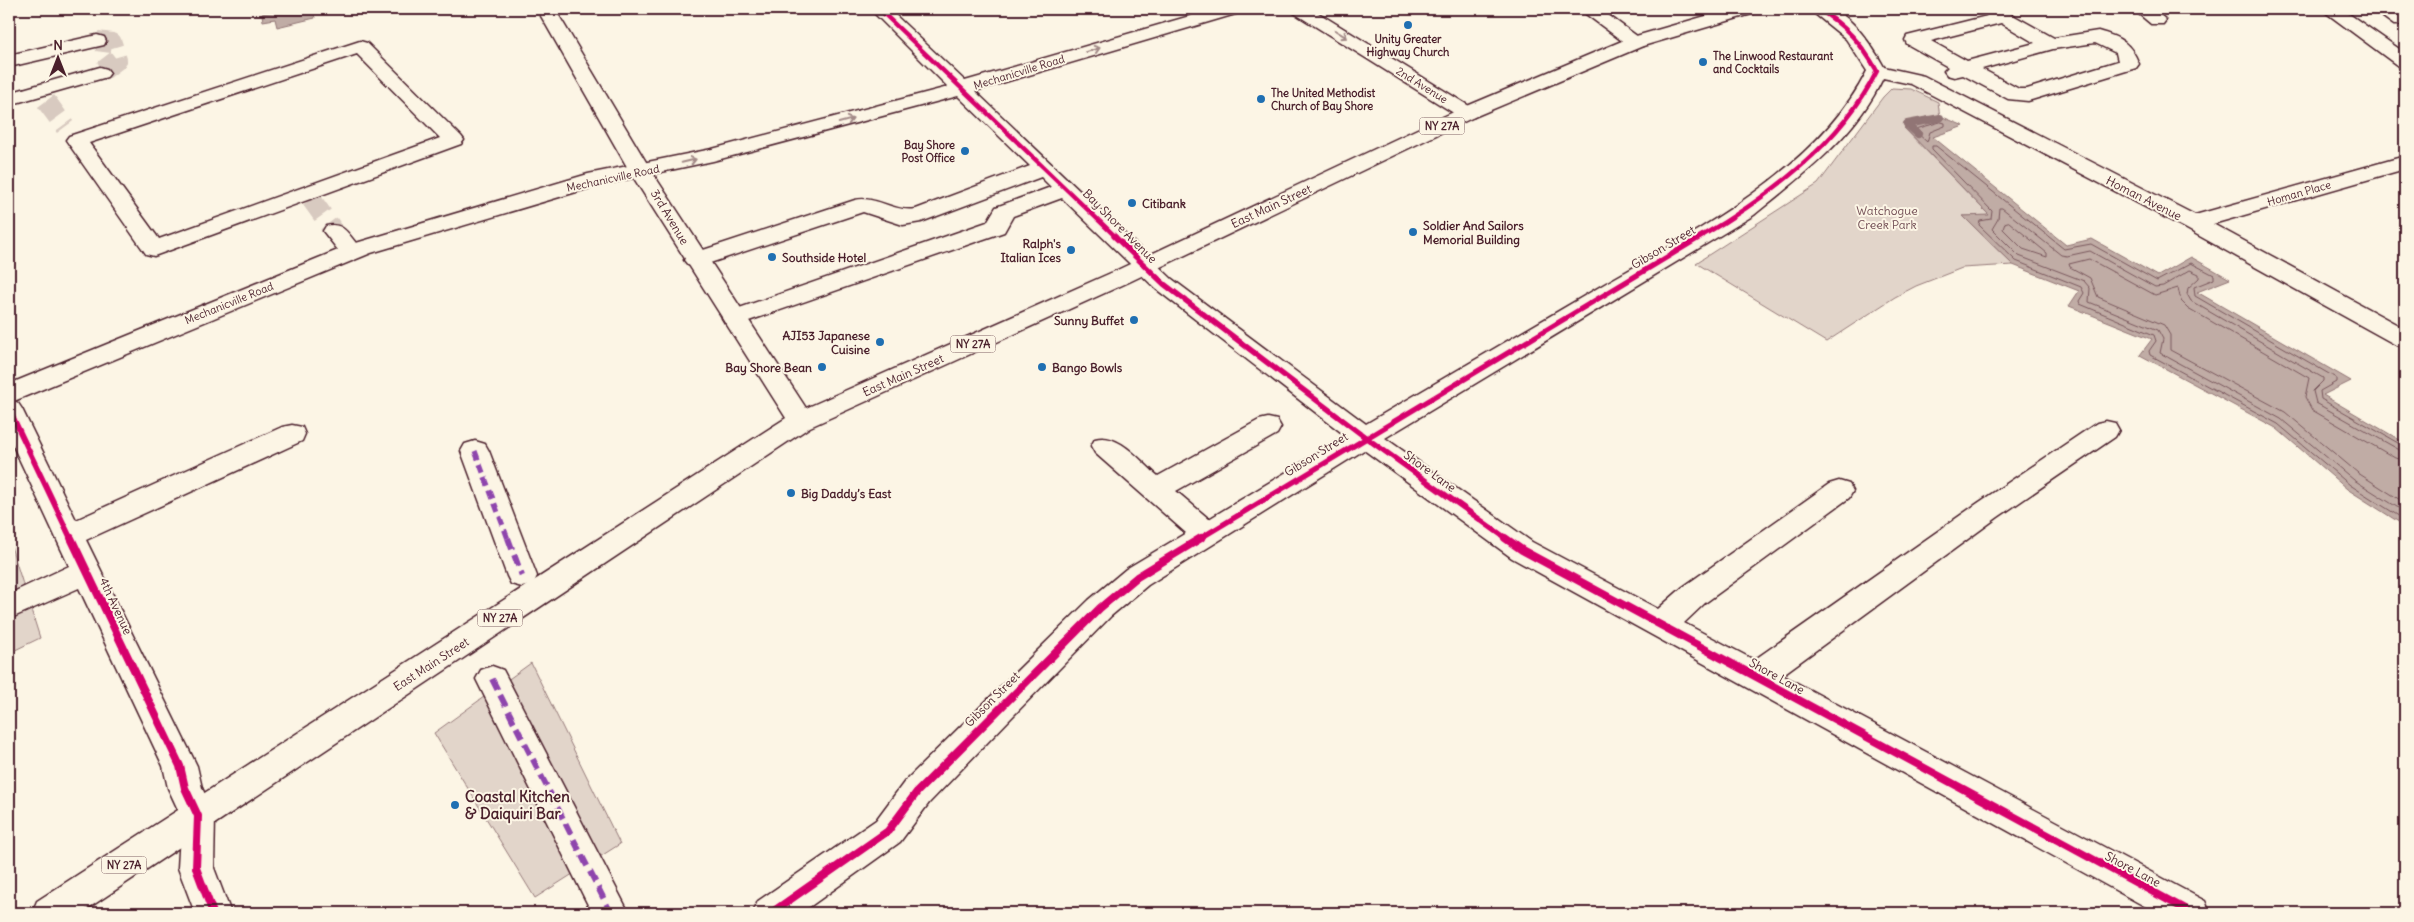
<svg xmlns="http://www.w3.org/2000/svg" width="2414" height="922" font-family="Delius,sans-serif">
	<rect width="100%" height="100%" fill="#fcf5e5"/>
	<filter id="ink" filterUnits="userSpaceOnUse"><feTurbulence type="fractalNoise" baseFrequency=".02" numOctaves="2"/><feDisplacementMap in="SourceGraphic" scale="10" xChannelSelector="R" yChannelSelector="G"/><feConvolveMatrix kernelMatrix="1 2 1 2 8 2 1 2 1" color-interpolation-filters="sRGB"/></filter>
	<g filter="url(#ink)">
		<!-- green -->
		<path fill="#e2d5ca" stroke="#967a7a" d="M 1892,88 L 1911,89 L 1938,102 L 1940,118 L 1904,128 L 1990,216 L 1963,216 L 2013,265 L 1962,268 L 1916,286 L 1895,297 L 1826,342 L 1696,263 L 1818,184 L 1883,97 Z
			M 9,540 L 40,638 L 9,653 Z
			M 531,663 L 620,844 L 535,898 L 434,733 Z"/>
		<!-- water -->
		<path fill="#c0aca5" stroke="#917474" d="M 284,9 L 318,9 L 313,10 L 315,18 L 277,27 L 275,19 L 263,21 L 262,14 Z
			M 1938,115 L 1964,126 L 1933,137 L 2066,245 L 2092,239 L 2158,276 L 2191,257 L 2230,279 L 2197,292 L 2351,381 L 2323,395 L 2405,443 L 2405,526 L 2347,489 L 2276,428 L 2140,355 L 2152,339 L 2069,306 L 2079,291 L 2013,265 L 1963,216 L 1989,215 L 1904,127 L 1939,118 Z"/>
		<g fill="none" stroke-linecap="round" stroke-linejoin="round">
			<!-- shore -->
			<path stroke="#79575c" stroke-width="1" d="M 1941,122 L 1945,123 L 1945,126 L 1930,132 L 1927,142 L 1916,132 L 1917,129 Z
				M 2009,222 L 2047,253 L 2047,257 L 2023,249 L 2003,229 L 2005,223 Z
				M 2405,447 L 2321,399 L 2320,391 L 2336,382 L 2336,378 L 2195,296 L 2194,287 L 2214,279 L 2214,275 L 2191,263 L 2157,281 L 2091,244 L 2064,249 L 1936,146 L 1932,146 L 1932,149 L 1992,211 L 1991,219 L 1980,221 L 1979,225 L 2016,261 L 2081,287 L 2084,293 L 2079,301 L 2080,304 L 2154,335 L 2156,341 L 2149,351 L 2150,355 L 2278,424 L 2350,485 L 2405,520
				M 2405,453 L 2316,403 L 2313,391 L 2323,381 L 2323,378 L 2191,301 L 2187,294 L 2188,288 L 2199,278 L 2199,274 L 2190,270 L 2163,286 L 2155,287 L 2090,251 L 2067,256 L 2061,255 L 2002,208 L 1999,208 L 1998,219 L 1992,229 L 2019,256 L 2084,281 L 2090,288 L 2089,302 L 2158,330 L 2163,339 L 2160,353 L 2281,419 L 2354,480 L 2405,512
				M 2405,460 L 2395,458 L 2312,410 L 2305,397 L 2309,378 L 2188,308 L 2181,301 L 2178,288 L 2155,295 L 2089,259 L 2069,264 L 2070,267 L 2090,278 L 2098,297 L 2164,325 L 2170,335 L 2170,350 L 2285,412 L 2358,473 L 2405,503"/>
			<!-- stream -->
			<path stroke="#917474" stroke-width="8" d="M 1918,134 L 1907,124 L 1940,118"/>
			<!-- minor-tunnel -->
			<path stroke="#d8cac0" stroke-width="20" stroke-dasharray="20 10" stroke-linecap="butt" d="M 97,41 L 112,43 L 117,60 L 100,73
				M 46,101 L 65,127
				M 311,199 L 334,231"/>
			<defs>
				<path id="minor" d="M 870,9 L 889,9 L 965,81 L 1214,9 L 1242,9 L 1239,13 L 975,91 L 1172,279 L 1366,424 C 1441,380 1516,336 1591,292 C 1686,236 1816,173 1867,71 L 1846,39 L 1809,9 C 1815,9 1822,8 1829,9 C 1850,12 1875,50 1884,67 L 1924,76 L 2195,215 L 2405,156 L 2405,169 L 2213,224 L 2405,329 L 2405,347 L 2396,345 L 2185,228 L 1911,84 L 1883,78 C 1856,136 1802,176 1754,215 L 1385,438 L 1532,542 L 1658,609 L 1683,587 L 1829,484 L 1839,481 L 1849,484 L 1853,491 L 1849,498 L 1705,603 L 1684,623 L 1754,660 L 1978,503 L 2097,423 L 2106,421 L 2115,423 L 2119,430 L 2115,437 L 1998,517 L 1782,675 L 2205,901 L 2210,913 L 2157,913 L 1512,558 L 1364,450 L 1148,585 L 1111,616 L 1012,717 L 929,803 L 900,842 L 801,913 L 753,913 L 758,901 L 876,820 L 905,781 L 1089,600 L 1126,569 L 1186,533 L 1095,453 L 1091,446 L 1095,439 C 1119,432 1141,462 1158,476 L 1259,420 L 1268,418 L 1277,420 L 1281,427 L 1277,434 L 1176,491 L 1209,519 L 1346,436 L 1156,289 L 1062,198 L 1013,216 L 1004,232 L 743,323 L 734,326 L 725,323 L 722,318 L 725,313 L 987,222 L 996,207 L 1051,187 L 1041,177 L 921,222 L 903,225 L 863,212 L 704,265 L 696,267 L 688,265 L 684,260 L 688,255 L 855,200 C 876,195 893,213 916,209 L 1030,166 L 958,96 L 713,161 L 600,185 L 371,253 L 14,401 L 18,403 L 22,409 L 76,520 L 282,427 L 292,425 L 302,427 L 305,434 L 302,441 L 86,540 L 197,766 L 202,788 L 215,816 L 214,868 L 231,913 L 195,913 L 178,868 L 181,816 L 168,788 L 163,766 L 79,588 L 9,619 L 9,594 L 69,566 L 9,437 L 9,384 L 338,250 L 323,231 L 326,226 C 342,222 347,232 356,243 L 588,174 L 712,149 L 948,87 Z
					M 1291,9 L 1312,9 L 1474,109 L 1477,113 L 1474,117 L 1467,119 L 1460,117 L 1294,13 Z
					M 1579,9 L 1600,9 L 1645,42 L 1643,46 L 1629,46 Z
					M 1980,9 L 2002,9 L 2054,38 L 2098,31 C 2120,37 2131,43 2139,64 L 2136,68 L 2028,101 L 2008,99 L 1963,75 L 1954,77 L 1947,75 L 1944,71 L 1948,67 L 1907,44 L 1905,40 L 1907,36 L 1987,16 ZM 2001,23 L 2035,43 L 1967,61 L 1931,41 ZM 2095,43 L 2116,53 L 2118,61 L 2027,89 L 2019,89 L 1982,69 L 2053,49 Z
					M 2133,9 L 2153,9 L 2166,20 L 2163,24 L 2151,24 Z
					M 2321,9 L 2342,9 L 2405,53 L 2405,68 L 2398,66 Z
					M 2372,9 L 2393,9 L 2405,16 L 2405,25 L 2394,25 Z
					M 97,35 L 104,37 L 106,41 L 104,45 L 9,67 L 9,55 Z
					M 360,41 L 367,43 L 461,136 L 464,140 L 461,144 L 154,256 L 146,254 L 66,140 L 69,136 ZM 357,54 L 440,138 L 159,239 L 89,143 Z
					M 100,67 L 107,69 L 110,73 L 107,77 L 9,105 L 9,93 Z
					M 475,441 L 485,444 L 489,451 L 537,576 L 533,584 L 522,587 L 511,584 L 507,576 L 461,451 L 465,444 Z
					M 492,666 L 503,670 L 629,913 L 592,913 L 476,679 L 481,670 Z"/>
				<path id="major" d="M 537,9 L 555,9 L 652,172 L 806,408 L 1113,272 L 1460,109 L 1629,38 L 1730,9 L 1758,9 L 1755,13 L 1643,46 L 1474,117 L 1129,282 L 810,427 L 81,913 L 32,913 L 37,901 L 786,418 L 630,172 Z"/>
			</defs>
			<!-- minor casing -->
			<use href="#minor" stroke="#4a1f2b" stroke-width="3"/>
			<!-- major casing -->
			<use href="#major" stroke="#4a1f2b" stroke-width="3"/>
			<!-- minor -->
			<use href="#minor" fill="#fcf5e5" fill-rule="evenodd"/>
			<!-- major -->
			<use href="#major" fill="#fcf5e5" fill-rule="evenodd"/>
			<!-- quiet-far1 -->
			<path stroke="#8e44ad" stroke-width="5" stroke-dasharray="9 5" stroke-linecap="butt" d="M 475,451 L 508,539"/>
			<!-- quiet -->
			<path stroke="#8e44ad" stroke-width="6" stroke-dasharray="12 6" stroke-linecap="butt" d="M 508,538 L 522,576
				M 492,679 L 611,913"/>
			<defs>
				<path id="cycleway-far2" d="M 879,9 L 1116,237
					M 1700,237 C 1768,197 1841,144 1877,71 C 1862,44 1845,25 1818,9"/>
				<path id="cycleway-far1" d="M 1114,236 L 1164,284 L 1365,437 L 1507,539
					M 9,409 L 71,539
					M 1199,539 L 1702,236"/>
				<path id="cycleway" d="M 71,538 L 180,766 L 185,788 L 198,816 L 196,868 L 213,913
					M 1505,538 L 1522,550 L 2192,913
					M 771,913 L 888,831 L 917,792 L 1100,608 L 1137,577 L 1201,538"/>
			</defs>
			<!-- cycleway-far2 casing -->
			<use href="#cycleway-far2" stroke="#fcf5e5" stroke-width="7"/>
			<!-- cycleway-far1 casing -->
			<use href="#cycleway-far1" stroke="#fcf5e5" stroke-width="9"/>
			<!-- cycleway casing -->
			<use href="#cycleway" stroke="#fcf5e5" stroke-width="11"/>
			<!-- cycleway-far2 -->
			<use href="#cycleway-far2" stroke="#d6006c" stroke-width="4.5"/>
			<!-- cycleway-far1 -->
			<use href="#cycleway-far1" stroke="#d6006c" stroke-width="5.5"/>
			<!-- cycleway -->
			<use href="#cycleway" stroke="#d6006c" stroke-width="8"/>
		</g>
		<!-- one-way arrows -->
		<defs><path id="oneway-shaft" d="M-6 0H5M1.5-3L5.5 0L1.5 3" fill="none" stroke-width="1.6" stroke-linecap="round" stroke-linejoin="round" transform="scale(1.25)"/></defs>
		<g stroke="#a38a88">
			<use href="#oneway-shaft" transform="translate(1341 34) rotate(32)"/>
			<use href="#oneway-shaft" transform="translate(1093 50) rotate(-17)"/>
			<use href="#oneway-shaft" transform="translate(846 121) rotate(-15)"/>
			<use href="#oneway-shaft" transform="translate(689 161) rotate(-13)"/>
		</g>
	</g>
	<!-- markers -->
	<g fill="#1f6fb2" stroke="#fcf5e5" stroke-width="2">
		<circle cx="1408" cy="25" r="5"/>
		<circle cx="1703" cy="62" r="5"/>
		<circle cx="1261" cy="99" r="5"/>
		<circle cx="965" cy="151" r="5"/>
		<circle cx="1132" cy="203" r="5"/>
		<circle cx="1413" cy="232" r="5"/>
		<circle cx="1071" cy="250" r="5"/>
		<circle cx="772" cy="257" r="5"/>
		<circle cx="1134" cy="320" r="5"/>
		<circle cx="880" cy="342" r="5"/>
		<circle cx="822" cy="367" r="5"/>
		<circle cx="1042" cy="367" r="5"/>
		<circle cx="791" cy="493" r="5"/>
		<circle cx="455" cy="805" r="5"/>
	</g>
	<g text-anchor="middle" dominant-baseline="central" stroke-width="4" stroke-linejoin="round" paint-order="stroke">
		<!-- far-poi labels -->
		<g font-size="11" font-weight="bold" fill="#4a1f2b" stroke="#fcf5e5" text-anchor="start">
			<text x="1408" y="39" text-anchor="middle">Unity Greater<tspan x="1408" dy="13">Highway Church</tspan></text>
			<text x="1713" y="56">The Linwood Restaurant<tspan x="1713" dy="13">and Cocktails</tspan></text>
			<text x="1271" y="93">The United Methodist<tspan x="1271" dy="13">Church of Bay Shore</tspan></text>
			<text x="955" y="145" text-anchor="end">Bay Shore<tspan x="955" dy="13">Post Office</tspan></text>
		</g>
		<!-- far-street labels -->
		<g font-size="11" fill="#4a1f2b" stroke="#fcf5e5">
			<text transform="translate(1019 72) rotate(-17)">Mechanicville Road</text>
			<text transform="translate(1422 85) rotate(32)">2nd Avenue</text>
			<text transform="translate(613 178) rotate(-12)">Mechanicville Road</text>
			<text transform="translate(2299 193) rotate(-16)">Homan Place</text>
			<text transform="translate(229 303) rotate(-22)">Mechanicville Road</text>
		</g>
		<!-- shield labels -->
		<g fill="#fcf5e5" stroke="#7f5f63" stroke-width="1">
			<rect x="1419.5" y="117.5" width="45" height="17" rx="4"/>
			<rect x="950.5" y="335.5" width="45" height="17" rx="4"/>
			<rect x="477.5" y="609.5" width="45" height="17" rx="4"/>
			<rect x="101.5" y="856.5" width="45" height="17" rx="4"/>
		</g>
		<g font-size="11" font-weight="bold" fill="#4a1f2b">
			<text x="1442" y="126">NY 27A</text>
			<text x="973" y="344">NY 27A</text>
			<text x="500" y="618">NY 27A</text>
			<text x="124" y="865">NY 27A</text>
		</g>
		<!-- street labels -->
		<g font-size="12" fill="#4a1f2b" stroke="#fcf5e5">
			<text transform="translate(2144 198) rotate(27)">Homan Avenue</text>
			<text transform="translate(1271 206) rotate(-25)">East Main Street</text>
			<text transform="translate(670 217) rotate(59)">3rd Avenue</text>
			<text transform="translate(1120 226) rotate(45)">Bay Shore Avenue</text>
			<text transform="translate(1663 247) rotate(-31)">Gibson Street</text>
			<text transform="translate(903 375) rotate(-24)">East Main Street</text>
			<text transform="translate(1316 454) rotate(-32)">Gibson Street</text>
			<text transform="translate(1430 471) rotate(36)">Shore Lane</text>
			<text transform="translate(116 606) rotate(65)">4th Avenue</text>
			<text transform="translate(431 664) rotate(-33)">East Main Street</text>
			<text transform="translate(1777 676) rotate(29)">Shore Lane</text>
			<text transform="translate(992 699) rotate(-45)">Gibson Street</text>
			<text transform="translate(2133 869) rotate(28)">Shore Lane</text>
		</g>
		<!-- poi labels -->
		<g font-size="12" font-weight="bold" fill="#4a1f2b" stroke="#fcf5e5" text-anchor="start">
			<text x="1142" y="203">Citibank</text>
			<text x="1423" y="225">Soldier And Sailors<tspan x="1423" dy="14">Memorial Building</tspan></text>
			<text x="1061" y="243" text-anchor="end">Ralph's<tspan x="1061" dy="14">Italian Ices</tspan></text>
			<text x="782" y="257">Southside Hotel</text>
			<text x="1124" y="320" text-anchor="end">Sunny Buffet</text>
			<text x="870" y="335" text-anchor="end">AJI53 Japanese<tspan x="870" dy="14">Cuisine</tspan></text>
			<text x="812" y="367" text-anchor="end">Bay Shore Bean</text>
			<text x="1052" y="367">Bango Bowls</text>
			<text x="801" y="493">Big Daddy’s East</text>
		</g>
		<!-- park labels -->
		<g font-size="12" fill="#704c53" stroke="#fcf5e5">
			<text x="1887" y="210">Watchogue<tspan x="1887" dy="14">Creek Park</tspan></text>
		</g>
		<!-- near-poi labels -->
		<g font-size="15" font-weight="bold" fill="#4a1f2b" stroke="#fcf5e5" text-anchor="start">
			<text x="465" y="796">Coastal Kitchen<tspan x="465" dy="17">&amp; Daiquiri Bar</tspan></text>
		</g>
	</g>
	<!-- margin -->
	<rect width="2414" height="922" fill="none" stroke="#fcf5e5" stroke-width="30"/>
	<rect x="15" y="15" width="2384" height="892" fill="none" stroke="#4a1f2b" stroke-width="2" filter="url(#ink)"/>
	<!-- north arrow -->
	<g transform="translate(58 58)" stroke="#fcf5e5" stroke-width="4" paint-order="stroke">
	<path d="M0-4L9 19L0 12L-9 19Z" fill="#4a1f2b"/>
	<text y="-8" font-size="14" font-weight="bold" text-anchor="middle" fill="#4a1f2b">N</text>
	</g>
</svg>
